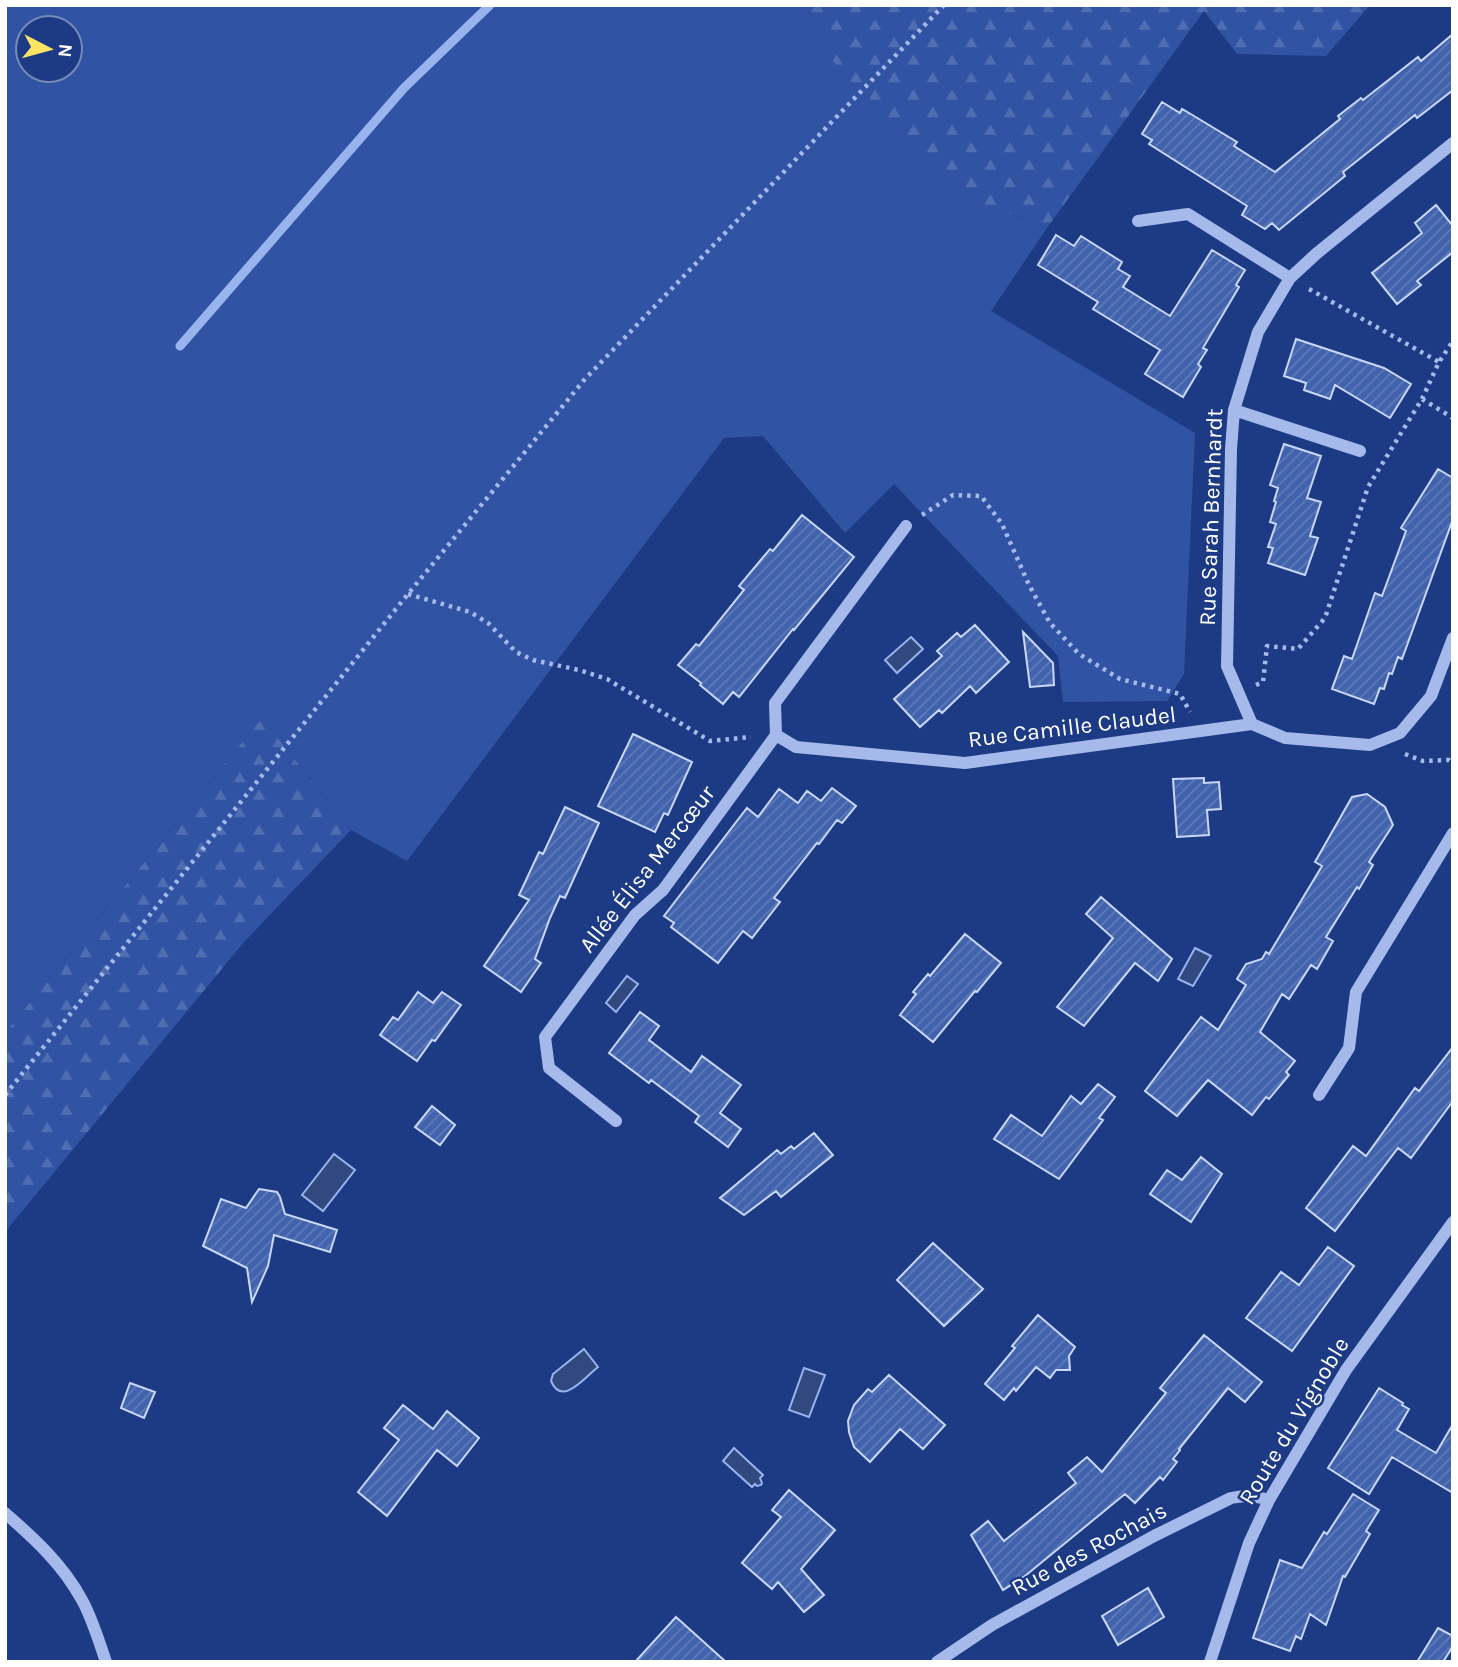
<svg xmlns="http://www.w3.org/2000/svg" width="1458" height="1667" font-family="Karla,sans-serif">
	<defs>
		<pattern id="forest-firs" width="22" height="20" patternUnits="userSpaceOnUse" patternTransform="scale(1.75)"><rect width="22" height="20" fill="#3053a3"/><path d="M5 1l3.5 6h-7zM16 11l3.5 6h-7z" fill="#4f6db1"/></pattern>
		<pattern id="building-hatch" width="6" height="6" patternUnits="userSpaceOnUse" patternTransform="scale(1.75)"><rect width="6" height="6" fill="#4162ac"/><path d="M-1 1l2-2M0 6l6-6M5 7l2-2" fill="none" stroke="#5e7ab8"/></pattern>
	</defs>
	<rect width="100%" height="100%" fill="#1d3b85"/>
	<!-- grass -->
	<path fill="#3053a3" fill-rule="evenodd" d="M 5,5 L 798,5 L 818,20 L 826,53 L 954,193 L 1047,228 L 991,311 L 1195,433 L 1184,674 L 1167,701 L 1063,702 L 1058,656 L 894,484 L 845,533 L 763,436 L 724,438 L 407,861 L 351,830 L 262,718 L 5,1033 ZM 28,28 L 70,28 L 70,70 L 28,70 Z"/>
	<!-- forest -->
	<path fill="url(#forest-firs)" d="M 798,5 L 1370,5 L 1326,56 L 1237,54 L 1204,11 L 1047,228 L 954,193 L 825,53 L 818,20 Z
		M 262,718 L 351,830 L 244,942 L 5,1232 L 5,1033 Z"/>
	<!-- water -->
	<path fill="#324980" stroke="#98b3ed" stroke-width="2" d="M 911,637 L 923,649 L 897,673 L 885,660 Z
		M 1195,948 L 1211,956 L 1193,986 L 1178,979 Z
		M 627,976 L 638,984 L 616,1012 L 606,1003 Z
		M 334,1154 L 355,1170 L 323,1211 L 302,1195 Z
		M 584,1349 L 598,1367 C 584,1378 562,1407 551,1381 L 553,1374 Z
		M 804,1368 L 825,1375 L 809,1417 L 789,1410 Z
		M 734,1448 L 763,1475 L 760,1478 L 762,1483 L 761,1485 L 757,1486 L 755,1484 L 752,1487 L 723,1461 Z"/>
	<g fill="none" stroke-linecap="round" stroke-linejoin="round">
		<!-- stream -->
		<path stroke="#98b3ed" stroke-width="9" d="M 180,346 L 404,88 L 490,5"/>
	</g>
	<!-- building -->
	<path fill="url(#building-hatch)" stroke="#c9d8f8" stroke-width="2" d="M 1453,34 L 1453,90 L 1417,118 L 1415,115 L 1343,172 L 1345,176 L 1279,230 L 1272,223 L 1265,229 L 1242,215 L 1247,206 L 1149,144 L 1152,140 L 1142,134 L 1162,102 L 1180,113 L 1182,109 L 1194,116 L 1237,142 L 1234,146 L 1275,172 L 1340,119 L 1338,116 L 1361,98 L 1363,100 L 1418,57 L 1421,61 Z
		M 1436,205 L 1453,226 L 1453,252 L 1417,281 L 1421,285 L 1397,304 L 1372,273 L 1422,233 L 1415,223 Z
		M 1056,235 L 1074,246 L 1081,236 L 1122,262 L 1118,269 L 1130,276 L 1123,287 L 1170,316 L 1212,250 L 1245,270 L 1236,285 L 1239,287 L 1203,348 L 1207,350 L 1198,364 L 1201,367 L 1183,397 L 1145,374 L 1160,350 L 1093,309 L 1098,302 L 1038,265 Z
		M 1296,339 L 1384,368 L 1411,384 L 1390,418 L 1335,385 L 1330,399 L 1304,390 L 1306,383 L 1284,376 Z
		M 1284,444 L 1321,456 L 1307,498 L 1321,502 L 1310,536 L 1318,538 L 1305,575 L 1268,563 L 1273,548 L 1268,547 L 1276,524 L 1270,522 L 1276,502 L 1274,501 L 1278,488 L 1270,485 Z
		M 1438,469 L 1453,478 L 1453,519 L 1402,659 L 1398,657 L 1392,674 L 1389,673 L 1384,689 L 1380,688 L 1374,704 L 1332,689 L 1344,656 L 1352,659 L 1375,593 L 1382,596 L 1406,531 L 1401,528 Z
		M 802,515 L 854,557 L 794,630 L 793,629 L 739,697 L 733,692 L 723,704 L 700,685 L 701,683 L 678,665 L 696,644 L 699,646 L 744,590 L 739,586 L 770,549 L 773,551 Z
		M 975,625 L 1009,662 L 976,693 L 970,686 L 942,713 L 939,710 L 920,727 L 894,699 L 942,656 L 937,651 L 957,633 L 961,637 Z
		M 1023,632 L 1053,663 L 1054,685 L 1030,687 Z
		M 633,734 L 692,762 L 668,815 L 664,813 L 655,832 L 598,806 Z
		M 1204,778 L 1204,783 L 1219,782 L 1221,809 L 1207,810 L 1209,835 L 1177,837 L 1173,779 Z
		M 832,788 L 856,806 L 842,823 L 837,820 L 819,844 L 817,843 L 774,898 L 780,902 L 752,938 L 743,931 L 718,963 L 671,927 L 674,923 L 664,916 L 747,808 L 758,817 L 779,789 L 798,803 L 807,791 L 821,801 Z
		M 1367,794 L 1385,807 L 1393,825 L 1369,862 L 1373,865 L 1359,889 L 1357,887 L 1326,937 L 1333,941 L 1317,969 L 1311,965 L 1289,999 L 1282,994 L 1260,1032 L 1295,1061 L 1286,1072 L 1289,1075 L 1269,1099 L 1266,1097 L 1252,1115 L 1208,1080 L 1177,1116 L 1145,1091 L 1201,1017 L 1218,1030 L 1246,985 L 1237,979 L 1246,964 L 1262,959 L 1266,952 L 1269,954 L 1322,866 L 1315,862 L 1352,797 Z
		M 565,807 L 599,823 L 565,898 L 560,896 L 550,918 L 535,959 L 541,963 L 521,992 L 484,966 L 529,900 L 519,895 L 539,852 L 543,854 Z
		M 1101,897 L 1172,959 L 1158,981 L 1135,963 L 1084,1026 L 1057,1007 L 1113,938 L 1086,914 Z
		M 965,934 L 1001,963 L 977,992 L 975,991 L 933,1042 L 900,1015 L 916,994 L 913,992 L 928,974 L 930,976 Z
		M 418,992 L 433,1003 L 442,992 L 461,1005 L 435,1041 L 432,1040 L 417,1061 L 380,1035 L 393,1017 L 398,1020 Z
		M 640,1012 L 659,1026 L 649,1040 L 691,1072 L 702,1056 L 741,1085 L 720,1113 L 741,1129 L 728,1147 L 695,1122 L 699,1116 L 651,1080 L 649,1083 L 609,1053 Z
		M 1453,1047 L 1453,1101 L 1411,1158 L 1398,1148 L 1335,1231 L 1306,1208 L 1353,1146 L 1366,1156 L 1415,1088 L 1419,1091 Z
		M 1098,1084 L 1115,1097 L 1099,1118 L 1103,1120 L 1059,1179 L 994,1139 L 1011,1115 L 1042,1136 L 1071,1096 L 1081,1104 Z
		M 432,1106 L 455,1125 L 440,1145 L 415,1127 Z
		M 814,1133 L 833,1155 L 781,1197 L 776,1191 L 744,1215 L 720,1198 L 777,1150 L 781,1154 L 791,1146 L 794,1149 Z
		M 1201,1157 L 1222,1174 L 1191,1222 L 1150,1194 L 1167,1170 L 1182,1180 Z
		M 259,1189 L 277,1192 L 280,1197 L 285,1214 L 337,1230 L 330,1252 L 274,1235 L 268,1266 L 252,1302 L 247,1268 L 203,1246 L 221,1199 L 246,1208 Z
		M 933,1243 L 983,1289 L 944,1326 L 897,1280 Z
		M 1328,1247 L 1354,1266 L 1292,1351 L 1246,1318 L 1281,1272 L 1299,1285 Z
		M 1038,1315 L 1075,1347 L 1069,1356 L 1070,1370 L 1056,1370 L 1050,1378 L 1036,1367 L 1016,1391 L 1014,1388 L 1004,1400 L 985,1384 L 1015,1348 L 1012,1346 Z
		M 1204,1335 L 1262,1382 L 1245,1402 L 1228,1388 L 1179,1449 L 1180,1450 L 1173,1459 L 1177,1462 L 1163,1480 L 1160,1477 L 1135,1503 L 1125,1494 L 1025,1576 L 1003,1590 L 971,1535 L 988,1521 L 1004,1541 L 1076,1483 L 1068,1473 L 1087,1457 L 1102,1472 L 1166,1393 L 1160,1388 Z
		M 889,1375 L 945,1425 L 923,1449 L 900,1429 L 870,1462 L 854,1447 L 849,1432 L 848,1421 L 854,1405 L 868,1389 L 872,1392 Z
		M 130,1383 L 155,1392 L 144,1418 L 121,1408 Z
		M 1379,1388 L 1403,1403 L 1402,1405 L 1409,1409 L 1397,1430 L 1436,1453 L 1453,1424 L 1453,1493 L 1392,1457 L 1369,1494 L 1328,1468 Z
		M 403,1405 L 433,1429 L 447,1411 L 479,1438 L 457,1466 L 437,1450 L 387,1516 L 358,1492 L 399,1440 L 384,1428 Z
		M 789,1490 L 835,1530 L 801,1569 L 824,1595 L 804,1612 L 778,1582 L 772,1589 L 742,1563 L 781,1517 L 772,1510 Z
		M 1353,1494 L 1379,1510 L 1366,1531 L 1370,1534 L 1345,1577 L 1343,1576 L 1326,1625 L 1310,1614 L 1301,1639 L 1296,1636 L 1290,1651 L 1253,1638 L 1280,1560 L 1302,1568 L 1324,1532 L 1327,1534 Z
		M 1148,1588 L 1164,1617 L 1118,1645 L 1102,1616 Z
		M 676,1617 L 726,1662 L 635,1662 Z
		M 1438,1628 L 1453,1636 L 1453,1646 L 1443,1662 L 1417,1662 Z"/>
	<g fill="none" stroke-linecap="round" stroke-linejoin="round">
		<!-- path -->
		<path stroke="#a5baeb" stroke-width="4.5" stroke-dasharray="3.5 5" stroke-linecap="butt" d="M 1309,289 L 1439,362
			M 1422,399 L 1453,418
			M 922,515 L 953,495 L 981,496 L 1002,524 L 1029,585 L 1050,623 L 1079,654 L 1120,679 L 1180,694 L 1190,712
			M 408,594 L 470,612 L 488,623 L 516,652 L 533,660 L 579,670 L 607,679 L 710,741 L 751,737
			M 1256,685 L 1263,682 L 1267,646 L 1298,649 L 1325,618 L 1368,487 L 1422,399 L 1439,362 L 1453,341
			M 1405,754 L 1423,761 L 1449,760 L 1453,765
			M 5,1095 L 408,594 L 585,379 L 944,5"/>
		<!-- minor -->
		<path stroke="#a5baeb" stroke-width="12" d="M 1138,221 L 1188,214 L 1290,278
			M 1234,410 L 1360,451
			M 1252,724 L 1227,666 L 1231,449 L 1234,410 L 1258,332 L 1290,278 L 1316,254 L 1453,143
			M 1252,724 L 1285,738 L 1370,745 L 1400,733 L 1431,696 L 1453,638
			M 776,735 L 796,747 L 965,763 L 1252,724
			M 1319,1095 L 1349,1048 L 1356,992 L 1453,833
			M 616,1121 L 549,1068 L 545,1037 L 635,915 L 663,890 L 776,735 L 775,703 L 906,526
			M 5,1513 C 35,1539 63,1565 82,1600 C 92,1618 99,1641 106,1662
			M 937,1662 L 992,1625 L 1154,1536 L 1231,1498 C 1245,1495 1255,1496 1269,1500
			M 1210,1662 L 1249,1543 L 1269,1500 L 1346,1370 L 1453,1222"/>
	</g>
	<g text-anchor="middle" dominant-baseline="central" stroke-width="5" stroke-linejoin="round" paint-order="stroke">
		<!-- street labels -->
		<g font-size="23" fill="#fff" stroke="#1d3b85">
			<text transform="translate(1211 517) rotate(-88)">Rue Sarah Bernhardt</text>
			<text transform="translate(1072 727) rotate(-7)">Rue Camille Claudel</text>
			<text transform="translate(647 869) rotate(-52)">Allée Élisa Mercœur</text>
			<text transform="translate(1294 1421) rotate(-59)">Route du Vignoble</text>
			<text transform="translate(1089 1549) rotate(-28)">Rue des Rochais</text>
		</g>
	</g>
	<!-- border -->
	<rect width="1458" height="1667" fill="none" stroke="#ffffff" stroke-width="14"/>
	<!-- north arrow -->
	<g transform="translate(49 49) rotate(96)"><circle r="33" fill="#1d3b85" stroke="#7789b6" stroke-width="2"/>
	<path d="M0-5L12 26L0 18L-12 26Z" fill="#fbe563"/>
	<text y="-10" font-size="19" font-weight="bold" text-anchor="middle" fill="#ffffff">N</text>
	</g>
</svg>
